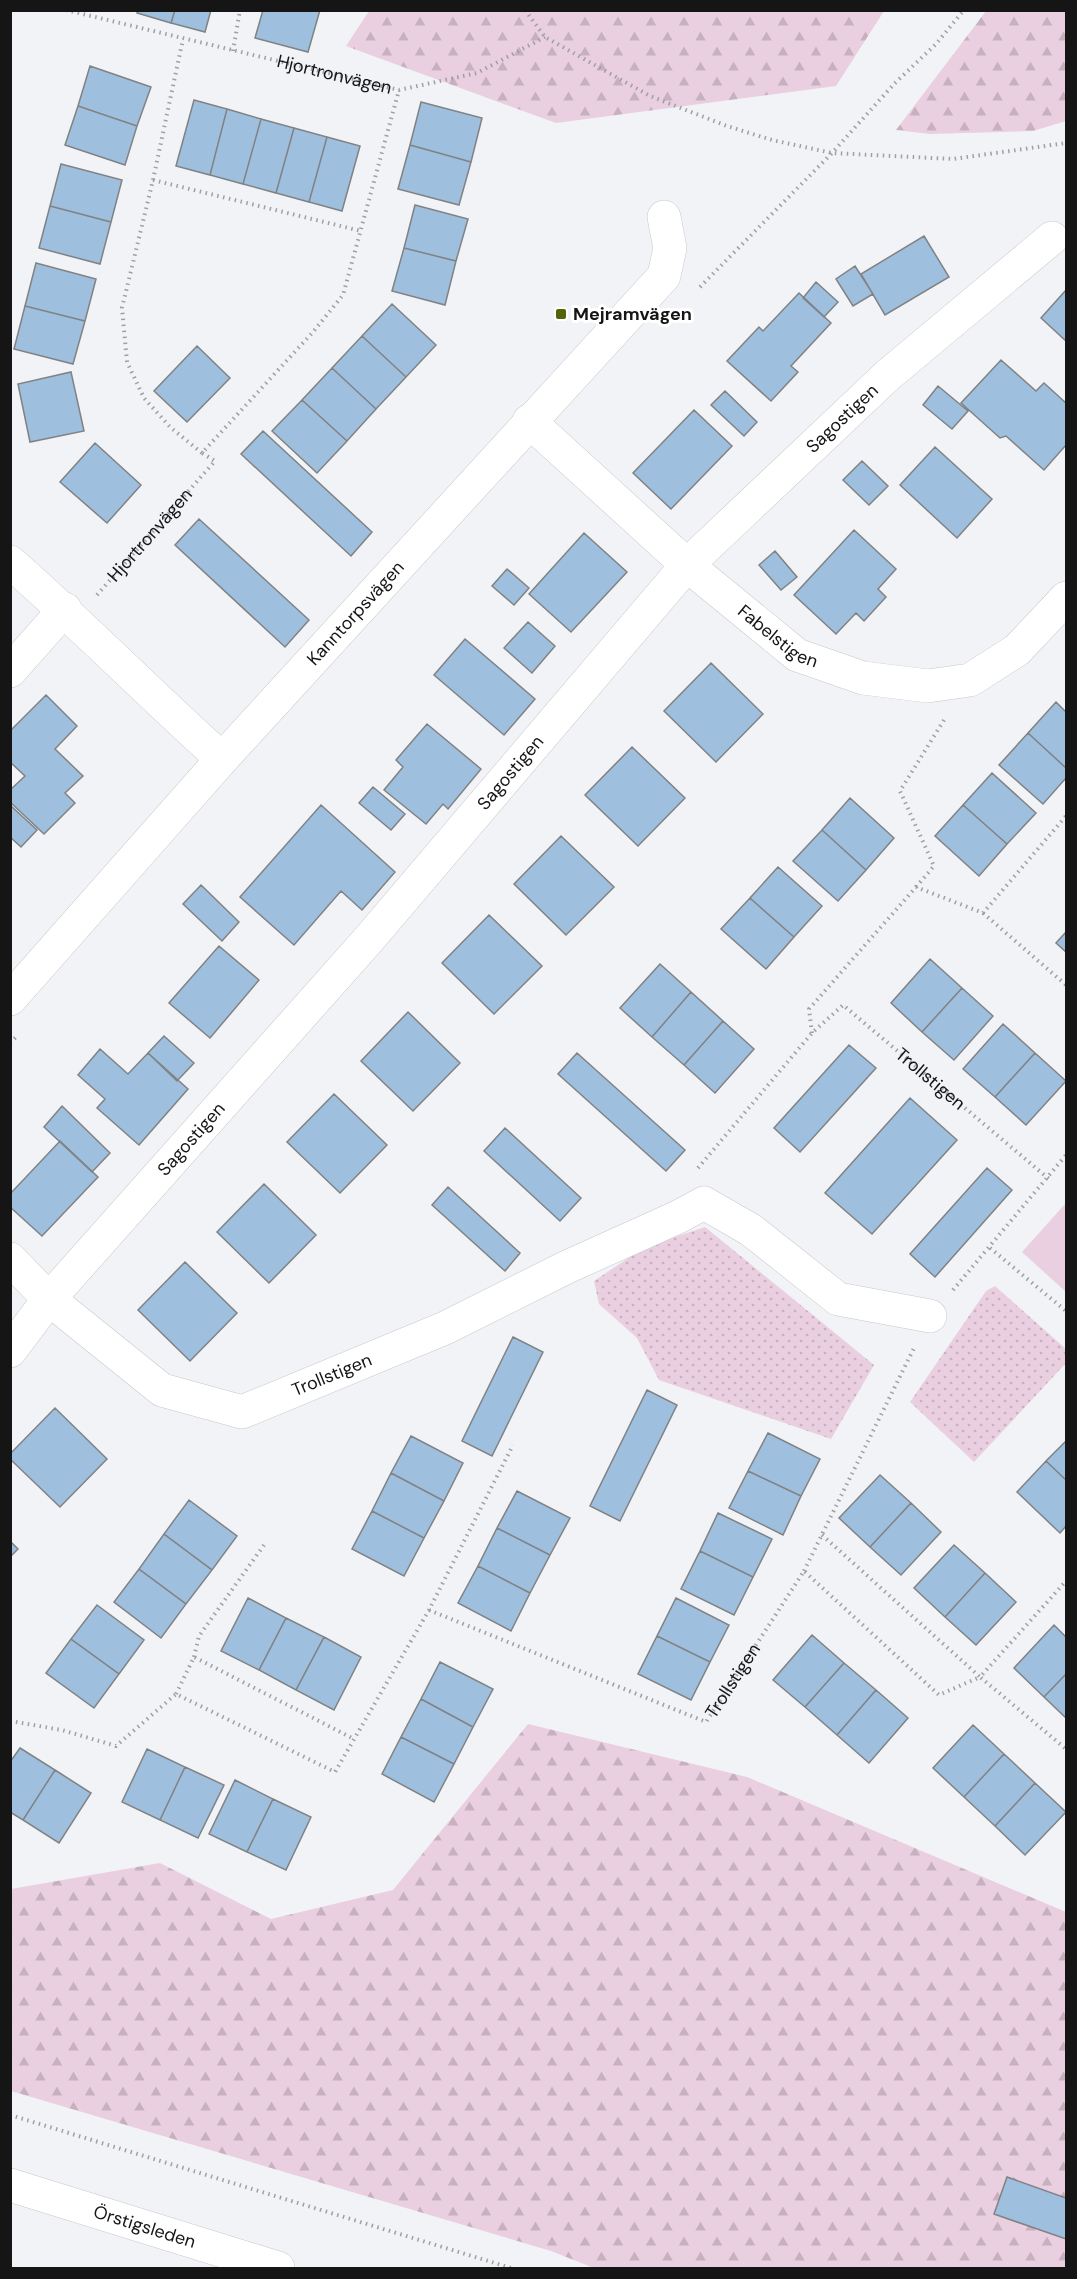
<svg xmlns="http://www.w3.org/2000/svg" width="1077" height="2279" font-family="'DM Sans',sans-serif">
	<defs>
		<pattern id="grass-dots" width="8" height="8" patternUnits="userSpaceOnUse" patternTransform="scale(1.5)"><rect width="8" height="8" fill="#eacfe0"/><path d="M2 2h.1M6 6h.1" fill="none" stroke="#c8b1bf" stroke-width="1.8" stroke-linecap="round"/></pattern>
		<pattern id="forest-firs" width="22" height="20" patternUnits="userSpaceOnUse" patternTransform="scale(1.5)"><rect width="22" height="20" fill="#eacfe0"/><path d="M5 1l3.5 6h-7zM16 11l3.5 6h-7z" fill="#c8b1bf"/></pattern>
	</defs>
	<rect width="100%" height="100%" fill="#f2f3f6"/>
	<!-- grass -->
	<path fill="url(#grass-dots)" d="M 705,1227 L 874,1365 L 831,1439 L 659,1380 L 637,1338 L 599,1304 L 594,1281 L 645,1247 Z
		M 995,1286 L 1066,1349 L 1066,1363 L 974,1462 L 910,1402 L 986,1291 Z"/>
	<!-- forest -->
	<path fill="url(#forest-firs)" d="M 369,11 L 369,10 L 884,11 L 836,86 L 556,123 L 346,46 Z
		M 986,11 L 1066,11 L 1066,121 L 1033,131 L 930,134 L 896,130 Z
		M 528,1724 L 747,1777 L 1066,1912 L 1066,2268 L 594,2268 L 551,2251 L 11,2091 L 11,1889 L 160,1863 L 271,1919 L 393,1890 Z"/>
	<!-- pitch -->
	<path fill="#eacfe0" d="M 1066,1203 L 1066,1292 L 1022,1252 Z"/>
	<!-- building -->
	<path fill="#9ebfde" stroke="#808284" stroke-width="1.5" d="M 138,10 L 175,10 L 171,23 L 137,13 Z
		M 175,10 L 211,10 L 205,32 L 171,23 Z
		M 263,10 L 320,10 L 308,52 L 255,38 Z
		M 90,66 L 151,87 L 137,126 L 78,106 Z
		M 194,100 L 227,109 L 210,175 L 176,166 Z
		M 421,102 L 482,118 L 471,162 L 410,145 Z
		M 78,106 L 137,126 L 125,165 L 65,145 Z
		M 227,109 L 261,119 L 243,184 L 210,175 Z
		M 261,119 L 294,128 L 276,193 L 243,184 Z
		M 294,128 L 327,137 L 309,202 L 276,193 Z
		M 327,137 L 360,146 L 342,211 L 309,202 Z
		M 410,145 L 471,162 L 459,205 L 398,189 Z
		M 61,164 L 122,180 L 111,222 L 50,206 Z
		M 415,205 L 468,219 L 456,261 L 404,248 Z
		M 50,206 L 111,222 L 100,264 L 39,248 Z
		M 924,236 L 949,277 L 885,315 L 861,274 Z
		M 404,248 L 456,261 L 445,305 L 392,291 Z
		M 36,263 L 96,279 L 85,321 L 25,306 Z
		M 855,266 L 873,294 L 853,306 L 836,279 Z
		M 816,282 L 838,302 L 824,317 L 803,298 Z
		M 1066,290 L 1066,341 L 1041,318 Z
		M 799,293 L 831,323 L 791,366 L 798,372 L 771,401 L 727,361 L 759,327 L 763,331 Z
		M 392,304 L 436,345 L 406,377 L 362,336 Z
		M 25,306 L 85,321 L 73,364 L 14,349 Z
		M 362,336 L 406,377 L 376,409 L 332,368 Z
		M 197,346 L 230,378 L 187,422 L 154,391 Z
		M 1001,360 L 1036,391 L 1044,383 L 1066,403 L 1066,445 L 1044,470 L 1006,436 L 1000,438 L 961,403 Z
		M 332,368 L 376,409 L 347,441 L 302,400 Z
		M 71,372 L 84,431 L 30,442 L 18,384 Z
		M 938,386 L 968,411 L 952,429 L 923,405 Z
		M 725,391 L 757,422 L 744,436 L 711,405 Z
		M 302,400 L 347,441 L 317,473 L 272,431 Z
		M 694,410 L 732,446 L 671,509 L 633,473 Z
		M 263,431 L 372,532 L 351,556 L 241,454 Z
		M 95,443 L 141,485 L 107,523 L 60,482 Z
		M 935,447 L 992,499 L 957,538 L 900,485 Z
		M 862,461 L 888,486 L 869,505 L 843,480 Z
		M 199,519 L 309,620 L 285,647 L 175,545 Z
		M 854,530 L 896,569 L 878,589 L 886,597 L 864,621 L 856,613 L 836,634 L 794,595 Z
		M 584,533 L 627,572 L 571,632 L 529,594 Z
		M 775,551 L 797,577 L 781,590 L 759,565 Z
		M 507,569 L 529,588 L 514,605 L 492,586 Z
		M 528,622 L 555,646 L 532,673 L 504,648 Z
		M 465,639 L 535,699 L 504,735 L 434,675 Z
		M 711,663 L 763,714 L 716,762 L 664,711 Z
		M 46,695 L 77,726 L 55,749 L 83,776 L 65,793 L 75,803 L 44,834 L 10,802 L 10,790 L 25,776 L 10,762 L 10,731 Z
		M 1056,702 L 1066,712 L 1066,768 L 1028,733 Z
		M 427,724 L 481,769 L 448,809 L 443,804 L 426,824 L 384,790 L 403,767 L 396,760 Z
		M 1028,733 L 1066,768 L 1066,778 L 1043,804 L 999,765 Z
		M 632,747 L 685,798 L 638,846 L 585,795 Z
		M 992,773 L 1036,813 L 1007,844 L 963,805 Z
		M 373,787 L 405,814 L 391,830 L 359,803 Z
		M 850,798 L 894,838 L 866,870 L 822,830 Z
		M 10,805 L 37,830 L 21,847 L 10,837 Z
		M 321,805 L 395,872 L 362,910 L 341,891 L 294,945 L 240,897 Z
		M 963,805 L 1007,844 L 979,876 L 935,836 Z
		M 822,830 L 866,870 L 838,901 L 793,861 Z
		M 561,836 L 614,887 L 566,935 L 514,884 Z
		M 778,867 L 822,906 L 794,937 L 750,898 Z
		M 201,885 L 239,922 L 222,941 L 183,904 Z
		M 750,898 L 794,937 L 766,969 L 721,929 Z
		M 489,915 L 542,966 L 494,1014 L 442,963 Z
		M 1066,932 L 1066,952 L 1056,943 Z
		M 219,946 L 259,980 L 210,1038 L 169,1003 Z
		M 930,959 L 962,988 L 922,1032 L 891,1003 Z
		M 660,964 L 691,992 L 652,1037 L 620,1008 Z
		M 962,988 L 993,1016 L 954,1060 L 922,1032 Z
		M 691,992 L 723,1021 L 684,1065 L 652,1037 Z
		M 408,1012 L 460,1063 L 413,1111 L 361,1061 Z
		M 723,1021 L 754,1049 L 715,1093 L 684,1065 Z
		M 1003,1024 L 1035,1053 L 995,1097 L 963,1069 Z
		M 164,1036 L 194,1063 L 177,1081 L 148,1053 Z
		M 849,1045 L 876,1068 L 800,1152 L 774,1128 Z
		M 100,1049 L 128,1074 L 148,1053 L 188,1089 L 139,1145 L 97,1108 L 105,1099 L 78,1075 Z
		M 577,1053 L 685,1150 L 666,1171 L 558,1074 Z
		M 1035,1053 L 1066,1081 L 1026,1125 L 995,1097 Z
		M 334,1094 L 387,1145 L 340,1193 L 287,1142 Z
		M 910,1098 L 957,1140 L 872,1234 L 825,1193 Z
		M 62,1106 L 110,1153 L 92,1172 L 44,1127 Z
		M 505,1128 L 581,1198 L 560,1221 L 484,1151 Z
		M 60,1141 L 98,1177 L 42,1236 L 10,1207 L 10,1194 Z
		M 987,1168 L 1012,1190 L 935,1277 L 910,1254 Z
		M 264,1184 L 316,1235 L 269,1283 L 217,1232 Z
		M 448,1187 L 520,1253 L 505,1271 L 432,1205 Z
		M 185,1262 L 237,1313 L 190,1361 L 138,1310 Z
		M 513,1337 L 543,1352 L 492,1456 L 462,1441 Z
		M 647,1390 L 677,1405 L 620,1521 L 590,1506 Z
		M 55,1408 L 107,1459 L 60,1507 L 10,1459 L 10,1454 Z
		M 768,1433 L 820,1459 L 801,1496 L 748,1471 Z
		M 411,1436 L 463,1463 L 444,1501 L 391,1473 Z
		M 1066,1441 L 1066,1480 L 1046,1461 Z
		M 1046,1461 L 1066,1480 L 1066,1526 L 1060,1533 L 1017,1492 Z
		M 748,1471 L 801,1496 L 783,1535 L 729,1508 Z
		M 391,1473 L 444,1501 L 424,1538 L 372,1511 Z
		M 880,1475 L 911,1503 L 870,1547 L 839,1518 Z
		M 517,1491 L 570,1518 L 550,1555 L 497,1528 Z
		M 189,1500 L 237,1536 L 212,1570 L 164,1534 Z
		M 911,1503 L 941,1532 L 901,1575 L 870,1547 Z
		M 372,1511 L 424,1538 L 404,1576 L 352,1549 Z
		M 718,1513 L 772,1539 L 753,1577 L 700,1551 Z
		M 497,1528 L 550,1555 L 530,1593 L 478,1566 Z
		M 164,1534 L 212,1570 L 186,1604 L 139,1569 Z
		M 10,1541 L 18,1549 L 10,1557 Z
		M 954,1545 L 985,1573 L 945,1617 L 914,1588 Z
		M 700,1551 L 753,1577 L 734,1615 L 681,1589 Z
		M 478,1566 L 530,1593 L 511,1631 L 458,1603 Z
		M 139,1569 L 186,1604 L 161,1638 L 114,1602 Z
		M 985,1573 L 1016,1602 L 976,1645 L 945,1617 Z
		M 248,1598 L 286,1618 L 259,1670 L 221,1651 Z
		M 676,1598 L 729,1625 L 710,1662 L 657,1636 Z
		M 97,1605 L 144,1640 L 119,1674 L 71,1639 Z
		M 286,1618 L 324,1637 L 296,1690 L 259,1670 Z
		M 1054,1625 L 1066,1637 L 1066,1674 L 1044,1697 L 1014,1668 Z
		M 812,1635 L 844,1663 L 805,1707 L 773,1680 Z
		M 657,1636 L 710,1662 L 691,1700 L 638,1674 Z
		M 324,1637 L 361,1657 L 334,1710 L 296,1690 Z
		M 71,1639 L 119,1674 L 94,1708 L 46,1673 Z
		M 440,1662 L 493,1689 L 473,1727 L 421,1699 Z
		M 844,1663 L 876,1690 L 837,1735 L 805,1707 Z
		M 1066,1674 L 1066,1718 L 1044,1697 Z
		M 876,1690 L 908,1718 L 869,1763 L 837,1735 Z
		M 421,1699 L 473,1727 L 454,1764 L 401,1737 Z
		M 973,1725 L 1004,1754 L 964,1797 L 933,1768 Z
		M 401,1737 L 454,1764 L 434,1802 L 382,1774 Z
		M 20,1748 L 55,1770 L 23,1820 L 10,1812 L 10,1762 Z
		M 147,1749 L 185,1767 L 160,1820 L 122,1802 Z
		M 1004,1754 L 1035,1783 L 995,1826 L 964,1797 Z
		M 185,1767 L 224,1785 L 198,1838 L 160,1820 Z
		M 55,1770 L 91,1793 L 59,1843 L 23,1820 Z
		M 235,1780 L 273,1799 L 247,1852 L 209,1834 Z
		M 1035,1783 L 1066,1812 L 1025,1855 L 995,1826 Z
		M 273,1799 L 311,1817 L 286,1870 L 247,1852 Z
		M 1007,2177 L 1066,2198 L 1066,2239 L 994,2214 Z"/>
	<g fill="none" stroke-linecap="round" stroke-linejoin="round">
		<defs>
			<g id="minor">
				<path id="s5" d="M 529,421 L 687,565 L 797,655 L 863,678 L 928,686 L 970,680 L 1017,650 L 1066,598"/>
				<path d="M 10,562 C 83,626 151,695 222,759"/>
				<path d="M 10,671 L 65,609"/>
				<path id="s6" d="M 10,999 L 222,759 L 664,276 L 670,248 L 664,217"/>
				<path id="s7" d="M 10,1259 L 49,1299 L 162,1390 L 242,1412 L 445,1328 L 567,1267 L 678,1217 L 704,1203 L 751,1230 L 838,1299 L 930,1316"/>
				<path id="s8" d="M 10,1351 L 49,1299 L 369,939 L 687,565 L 888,375 L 1052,238"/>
				<path id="s9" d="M 10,2185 L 278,2268"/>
			</g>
		</defs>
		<!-- minor casing -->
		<use href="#minor" stroke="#c7c8cb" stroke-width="34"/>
		<!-- path -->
		<g stroke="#9fa0a2" stroke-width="4" stroke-dasharray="1.5 4.5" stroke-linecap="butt">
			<path id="s1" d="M 66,10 L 399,90 L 477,73 L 545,37"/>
			<path d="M 525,10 L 545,37 L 650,96 L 727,126 L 772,140 L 832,153 L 953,159 L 1066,143"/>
			<path d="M 233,51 L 240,10"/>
			<path d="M 153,180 L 183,39"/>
			<path d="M 700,287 L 832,153 L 894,84 L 936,44 L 964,10"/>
			<path d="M 202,453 L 170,427 L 144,398 L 127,362 L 122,308 L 153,180 L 361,231"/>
			<path id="s2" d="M 97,595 L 215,461 L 202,453 L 313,332 L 343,295 L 399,90"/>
			<path d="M 916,887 L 934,866 L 900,791 L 944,720"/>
			<path d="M 983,913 L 1066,985"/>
			<path d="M 812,1033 L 809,1009 L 916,887 L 983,913 L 1066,816"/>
			<path d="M 10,1043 L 18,1035"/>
			<path id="s3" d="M 698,1168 L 812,1033 L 843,1005 L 1049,1179"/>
			<path d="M 990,1248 L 1066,1311"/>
			<path d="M 953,1290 L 1066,1155"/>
			<path d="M 822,1535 L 980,1677 L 1066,1581"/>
			<path d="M 804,1571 L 914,1348"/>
			<path id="s4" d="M 429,1610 L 706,1722 L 804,1571 L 939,1695 L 980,1677 L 1066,1749"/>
			<path d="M 194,1657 L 199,1636 L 264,1545"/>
			<path d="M 176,1694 L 194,1657 L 354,1739"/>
			<path d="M 10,1721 L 62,1730 L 116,1746 L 176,1694 L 335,1772 L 429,1610 L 513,1445"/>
			<path d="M 10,2115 L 511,2268"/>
		</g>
		<!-- minor -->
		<use href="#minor" stroke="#fff" stroke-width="33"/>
	</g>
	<!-- markers -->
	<rect fill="#526309" stroke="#fff" stroke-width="2" x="555" y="308" width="12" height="12" rx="3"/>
	<g text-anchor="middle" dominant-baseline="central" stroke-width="6" stroke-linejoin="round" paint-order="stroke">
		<!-- street labels -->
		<g font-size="18" fill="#151516" stroke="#fff">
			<text stroke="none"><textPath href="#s1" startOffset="276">Hjortronvägen</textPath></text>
			<text stroke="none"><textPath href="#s8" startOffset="1251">Sagostigen</textPath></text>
			<text stroke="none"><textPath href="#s2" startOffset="80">Hjortronvägen</textPath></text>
			<text stroke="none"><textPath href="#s6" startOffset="518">Kanntorpsvägen</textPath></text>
			<text stroke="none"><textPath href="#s5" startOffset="330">Fabelstigen</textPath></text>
			<text stroke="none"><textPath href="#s8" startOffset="765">Sagostigen</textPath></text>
			<text stroke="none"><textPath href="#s3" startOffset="333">Trollstigen</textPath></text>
			<text stroke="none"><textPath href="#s8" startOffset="279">Sagostigen</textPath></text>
			<text stroke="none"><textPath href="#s7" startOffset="381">Trollstigen</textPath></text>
			<text stroke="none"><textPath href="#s4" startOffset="348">Trollstigen</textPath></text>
			<text stroke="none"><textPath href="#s9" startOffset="141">Örstigsleden</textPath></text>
		</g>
		<!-- poi labels -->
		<g font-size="18" font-weight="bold" fill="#151516" stroke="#fff" text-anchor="start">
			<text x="573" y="314">Mejramvägen</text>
		</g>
	</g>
	<!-- border -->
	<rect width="1077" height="2279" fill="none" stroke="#151516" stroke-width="24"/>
</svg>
